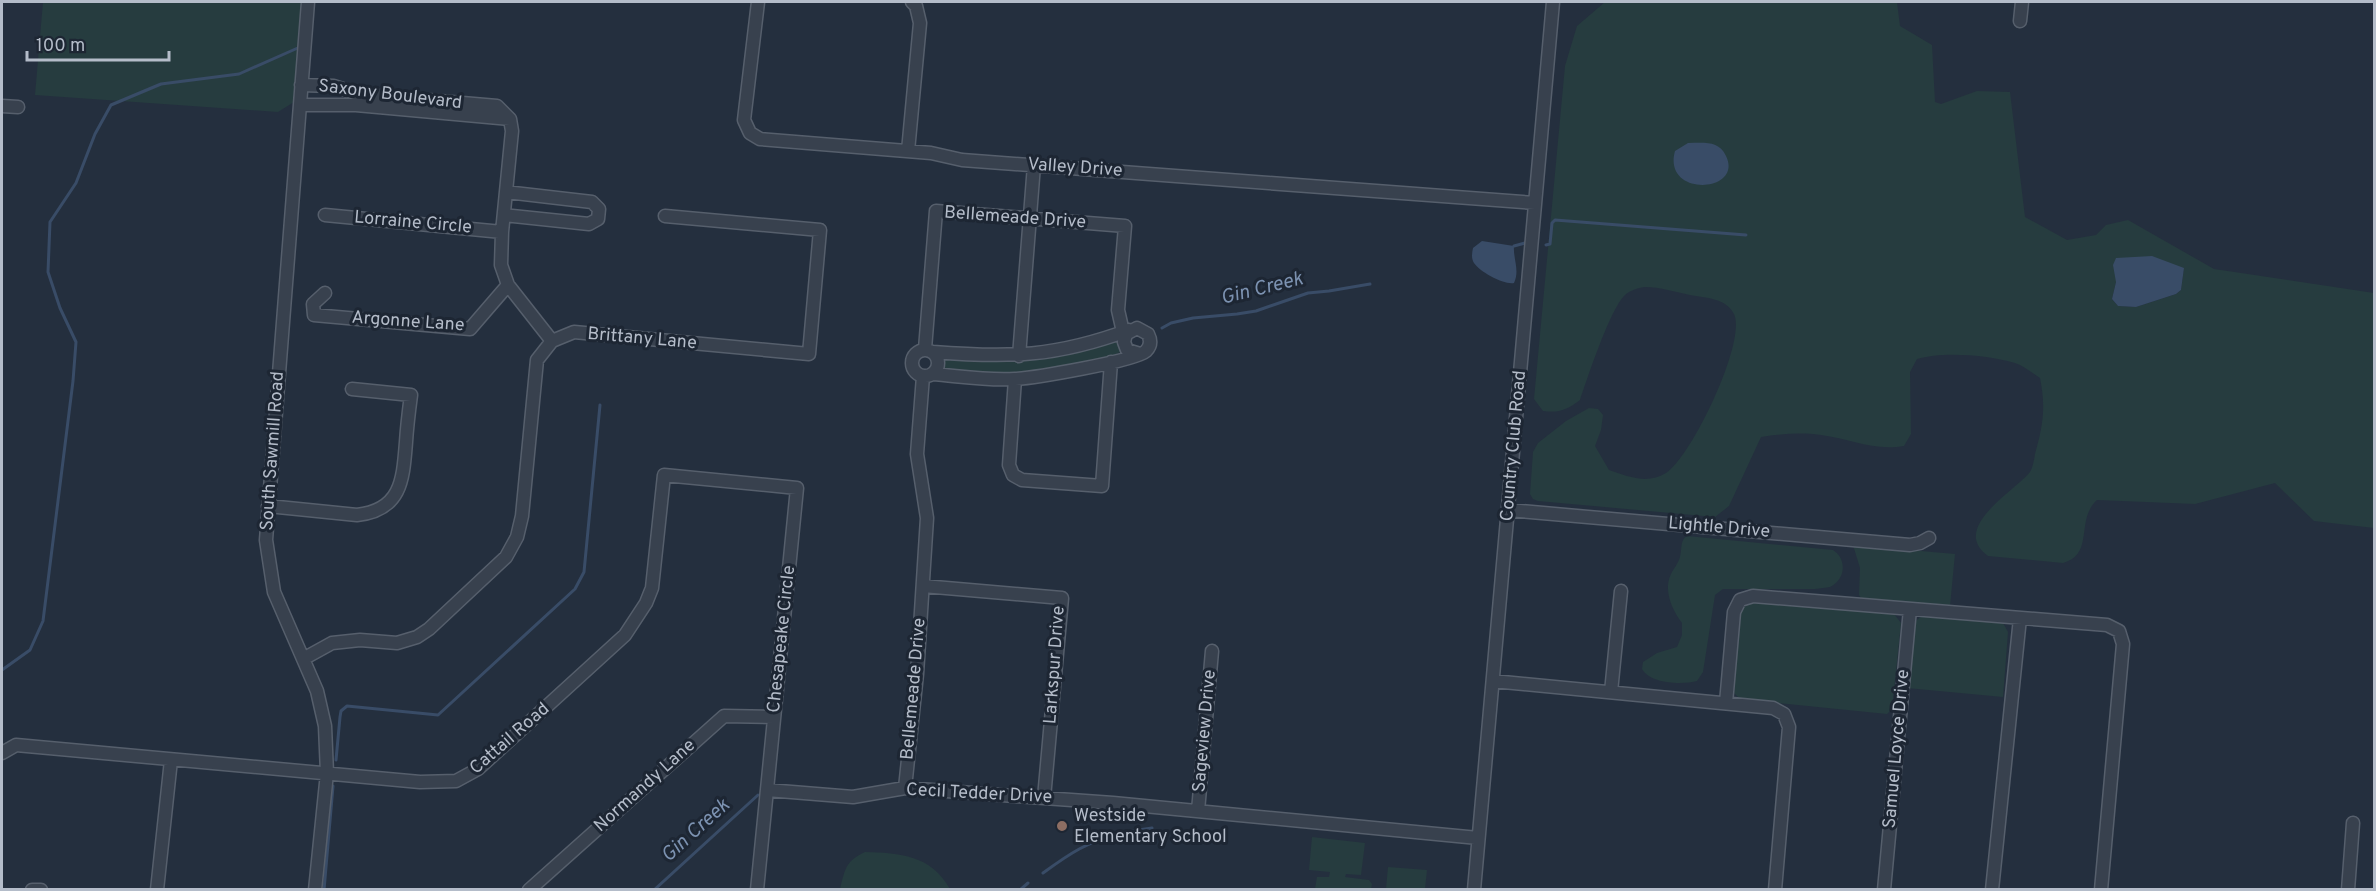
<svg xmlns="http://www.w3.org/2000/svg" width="2376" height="891" font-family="Overpass,sans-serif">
	<rect width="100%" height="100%" fill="#242f3e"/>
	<!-- green -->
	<path fill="#263c3f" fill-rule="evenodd" d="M 43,2 L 301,2 L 294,102 L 278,112 L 35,95 Z
		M 1605,2 L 1897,2 L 1900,26 L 1932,45 L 1935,102 L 1941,104 L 1977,91 L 2010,92 L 2025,217 L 2067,240 L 2096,235 L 2106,225 L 2128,220 L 2214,269 L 2374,293 L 2374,528 L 2314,521 L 2275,483 L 2195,504 L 2097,500 C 2075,520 2095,554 2063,563 L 1988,556 C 1949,528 2015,491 2030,472 C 2033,467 2034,460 2035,454 C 2043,425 2046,408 2040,378 C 2032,373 2024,366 2015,363 C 1989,355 1942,351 1917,359 L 1910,372 L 1911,434 L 1904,446 C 1873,451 1851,439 1821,435 C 1800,432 1782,434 1761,437 L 1729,506 L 1715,517 L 1538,501 L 1533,499 L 1530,494 L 1533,452 L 1538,443 L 1566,421 L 1589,408 L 1598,409 L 1603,415 L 1601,430 L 1595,446 L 1609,470 C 1627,476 1647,485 1666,473 C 1691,458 1747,341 1734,314 C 1726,298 1706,298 1690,295 C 1676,292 1660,287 1645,287 C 1640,287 1629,291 1625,295 C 1610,309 1588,377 1580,400 C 1567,410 1559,413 1543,411 L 1534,399 L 1565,66 L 1577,26 ZM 2184,268 L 2181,290 L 2176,294 L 2136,307 L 2118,306 L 2112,299 L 2116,282 Z
		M 1115,342 L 1121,346 L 1121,351 C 1108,362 1031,374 1012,374 C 990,375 968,372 946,371 L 942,364 L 944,359 L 947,358 L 1011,361 L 1053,356 Z
		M 1687,536 L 1833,550 C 1847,559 1846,579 1830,587 C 1826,588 1820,588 1815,589 L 1723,589 L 1715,595 L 1703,672 L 1697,681 C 1683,685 1650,684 1642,669 L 1643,662 L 1657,653 L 1677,647 L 1682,635 L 1682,623 C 1672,610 1663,590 1671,574 C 1674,568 1678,564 1680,557 C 1682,549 1680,540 1687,536 Z
		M 1853,545 L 1955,554 L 1950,606 L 1861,598 L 1859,595 L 1860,568 Z
		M 1753,602 L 1894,614 L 1901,623 L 1892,709 L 1887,714 L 1740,699 L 1734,693 L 1740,614 L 1745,606 Z
		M 1923,615 L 2003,623 L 2008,632 L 2003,697 L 1907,688 L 1912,624 Z
		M 1312,837 L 1365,843 L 1361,875 L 1346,874 L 1345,877 L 1369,880 L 1372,884 L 1371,889 L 1315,889 L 1317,877 L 1329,877 L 1330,872 L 1309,870 Z
		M 865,852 C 900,853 931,855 950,889 L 840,889 C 845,870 845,861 865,852 Z
		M 1388,867 L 1427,870 L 1425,889 L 1386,889 Z"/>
	<!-- water -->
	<path fill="#394c67" d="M 1688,143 C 1703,143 1719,140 1726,156 C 1744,193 1662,198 1675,151 Z
		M 1482,241 L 1514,246 C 1513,259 1520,270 1514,283 C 1504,285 1480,272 1474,263 C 1471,258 1472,253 1473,248 Z
		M 2152,256 L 2184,268 L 2181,290 L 2176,294 L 2136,307 L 2118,306 L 2112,299 L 2116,282 L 2113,265 L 2116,258 Z"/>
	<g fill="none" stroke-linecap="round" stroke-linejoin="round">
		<!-- stream -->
		<path stroke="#394c67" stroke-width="3" d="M 1546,245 L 1550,244 L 1552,223 L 1555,220 L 1746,235
			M 1514,246 L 1525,243
			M 1162,328 L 1171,323 L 1193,318 L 1237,314 L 1256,311 L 1308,293 L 1329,291 L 1370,284
			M 2,670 L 30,650 L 43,621 L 73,381 L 76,342 L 60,308 L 48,272 L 50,222 L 76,183 L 95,134 L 111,105 L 161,84 L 239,74 L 300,47
			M 336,760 L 340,717 L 341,711 L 347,706 L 438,715 L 575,589 L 584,572 L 600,405
			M 1132,831 L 1152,828
			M 1043,873 C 1069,854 1088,841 1120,834
			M 324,890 L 333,786
			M 654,890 L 758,795
			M 1020,890 L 1028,883"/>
		<defs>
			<path id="minor" d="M 308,2 L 266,540 L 274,592 L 317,691 L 325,726 L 327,773 L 315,890
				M 758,2 L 744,120 L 750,133 L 760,139 L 931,153 L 962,160 L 1535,203
				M 2020,21 L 2022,2
				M 300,105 L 356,105 L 510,119 L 497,106 L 358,94 L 334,86 L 301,85
				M 2,106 L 18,107
				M 510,119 L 512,131 L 502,232 L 501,265 L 508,285 L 552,341
				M 908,151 L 920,23 L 916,6 L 912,2
				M 325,215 L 502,232
				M 504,215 L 589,224 L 598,219 L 599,209 L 592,202 L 506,192
				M 325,293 L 313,304 L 314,315 L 470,329 L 508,285
				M 925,349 L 936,211 L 1125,226 L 1118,310 L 1123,332
				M912 363a13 13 0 1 1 26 0a13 13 0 1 1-26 0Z
				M 933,352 C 1009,358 1056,357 1129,330
				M 1019,356 L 1034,165
				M 932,374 C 959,376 987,381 1015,379 C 1034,378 1135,361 1146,351 C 1151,346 1151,340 1148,334 L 1137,328 L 1126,334 L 1124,342 L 1127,350 L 1140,354
				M 1015,379 L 1009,465 L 1013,475 L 1022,480 L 1102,486 L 1111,362
				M 268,506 L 357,515 C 402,510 403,479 406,442 C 407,426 409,410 411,395 L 352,389
				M 1508,510 L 1910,545 L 1920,543 L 1929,538
				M 923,586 L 1062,598 L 1044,798
				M 303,659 L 332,643 L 360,640 L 397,643 L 417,637 L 429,629 L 506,557 L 517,537 L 522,516 L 537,360 L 552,341 L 574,332 L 809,354 L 820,230 L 665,216
				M 1493,681 L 1773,708 L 1784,714 L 1789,727 L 1775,890
				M 1611,692 L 1621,591
				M 1726,703 L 1734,612 L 1740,600 L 1753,596 L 2107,625 L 2119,631 L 2123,644 L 2101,890
				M 2,753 L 16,745 L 420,782 L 456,781 L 478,769 L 625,635 L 646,603 L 652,588 L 664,475 L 797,488 L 757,890
				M 905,788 L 917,674 L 927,518 L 917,454 L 923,376
				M 767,790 L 853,797 L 905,788 L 1113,803 L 1478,838
				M 1198,811 L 1212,651
				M 32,890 L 41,890
				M 157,890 L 171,760
				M 529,890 L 724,716 L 774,717
				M 1474,890 L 1553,2
				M 1884,890 L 1910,609
				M 1992,890 L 2020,618
				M 2348,890 L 2353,823"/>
		</defs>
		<!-- minor casing -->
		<use href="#minor" stroke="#565f6c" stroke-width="15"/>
		<!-- minor -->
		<use href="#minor" stroke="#38414e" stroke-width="12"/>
	</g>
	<!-- markers -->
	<circle fill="#8d6e63" stroke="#1d2633" stroke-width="2" cx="1062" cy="826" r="6"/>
	<g text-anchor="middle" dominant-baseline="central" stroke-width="6" stroke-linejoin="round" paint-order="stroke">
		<!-- street labels -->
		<g font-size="18" fill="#b4bcc9" stroke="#1d2633">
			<text transform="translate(390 95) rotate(7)">Saxony Boulevard</text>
			<text transform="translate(1075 168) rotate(4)">Valley Drive</text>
			<text transform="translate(1015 218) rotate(4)">Bellemeade Drive</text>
			<text transform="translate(413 223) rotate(5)">Lorraine Circle</text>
			<text transform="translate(408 322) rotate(4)">Argonne Lane</text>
			<text transform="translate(642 339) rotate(5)">Brittany Lane</text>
			<text transform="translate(1514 446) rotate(-85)">Country Club Road</text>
			<text transform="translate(273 451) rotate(-86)">South Sawmill Road</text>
			<text transform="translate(1719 528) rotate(5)">Lightle Drive</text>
			<text transform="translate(782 639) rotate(-84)">Chesapeake Circle</text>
			<text transform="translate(1055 665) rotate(-86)">Larkspur Drive</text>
			<text transform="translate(914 689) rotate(-85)">Bellemeade Drive</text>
			<text transform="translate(1205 731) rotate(-85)">Sageview Drive</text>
			<text transform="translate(510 739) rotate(-41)">Cattail Road</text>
			<text transform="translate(1897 749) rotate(-85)">Samuel Loyce Drive</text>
			<text transform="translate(645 786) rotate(-42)">Normandy Lane</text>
			<text transform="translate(979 794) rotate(3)">Cecil Tedder Drive</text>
		</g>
		<!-- poi labels -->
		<g font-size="18" fill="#b4bcc9" stroke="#1d2633" text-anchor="start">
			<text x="1074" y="816">Westside<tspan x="1074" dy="21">Elementary School</tspan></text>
		</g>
		<!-- water labels -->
		<g font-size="20" font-style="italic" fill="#7c92b1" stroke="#1d2633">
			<text transform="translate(1262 289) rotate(-14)">Gin Creek</text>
			<text transform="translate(696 831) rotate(-42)">Gin Creek</text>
		</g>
	</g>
	<!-- border -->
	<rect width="2376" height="891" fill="none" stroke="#b4bcc9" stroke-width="6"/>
	<!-- scale -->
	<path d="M27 51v9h142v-9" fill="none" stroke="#b4bcc9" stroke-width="3"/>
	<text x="36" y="51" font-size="18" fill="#b4bcc9" stroke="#1d2633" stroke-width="4.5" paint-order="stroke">100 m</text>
</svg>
